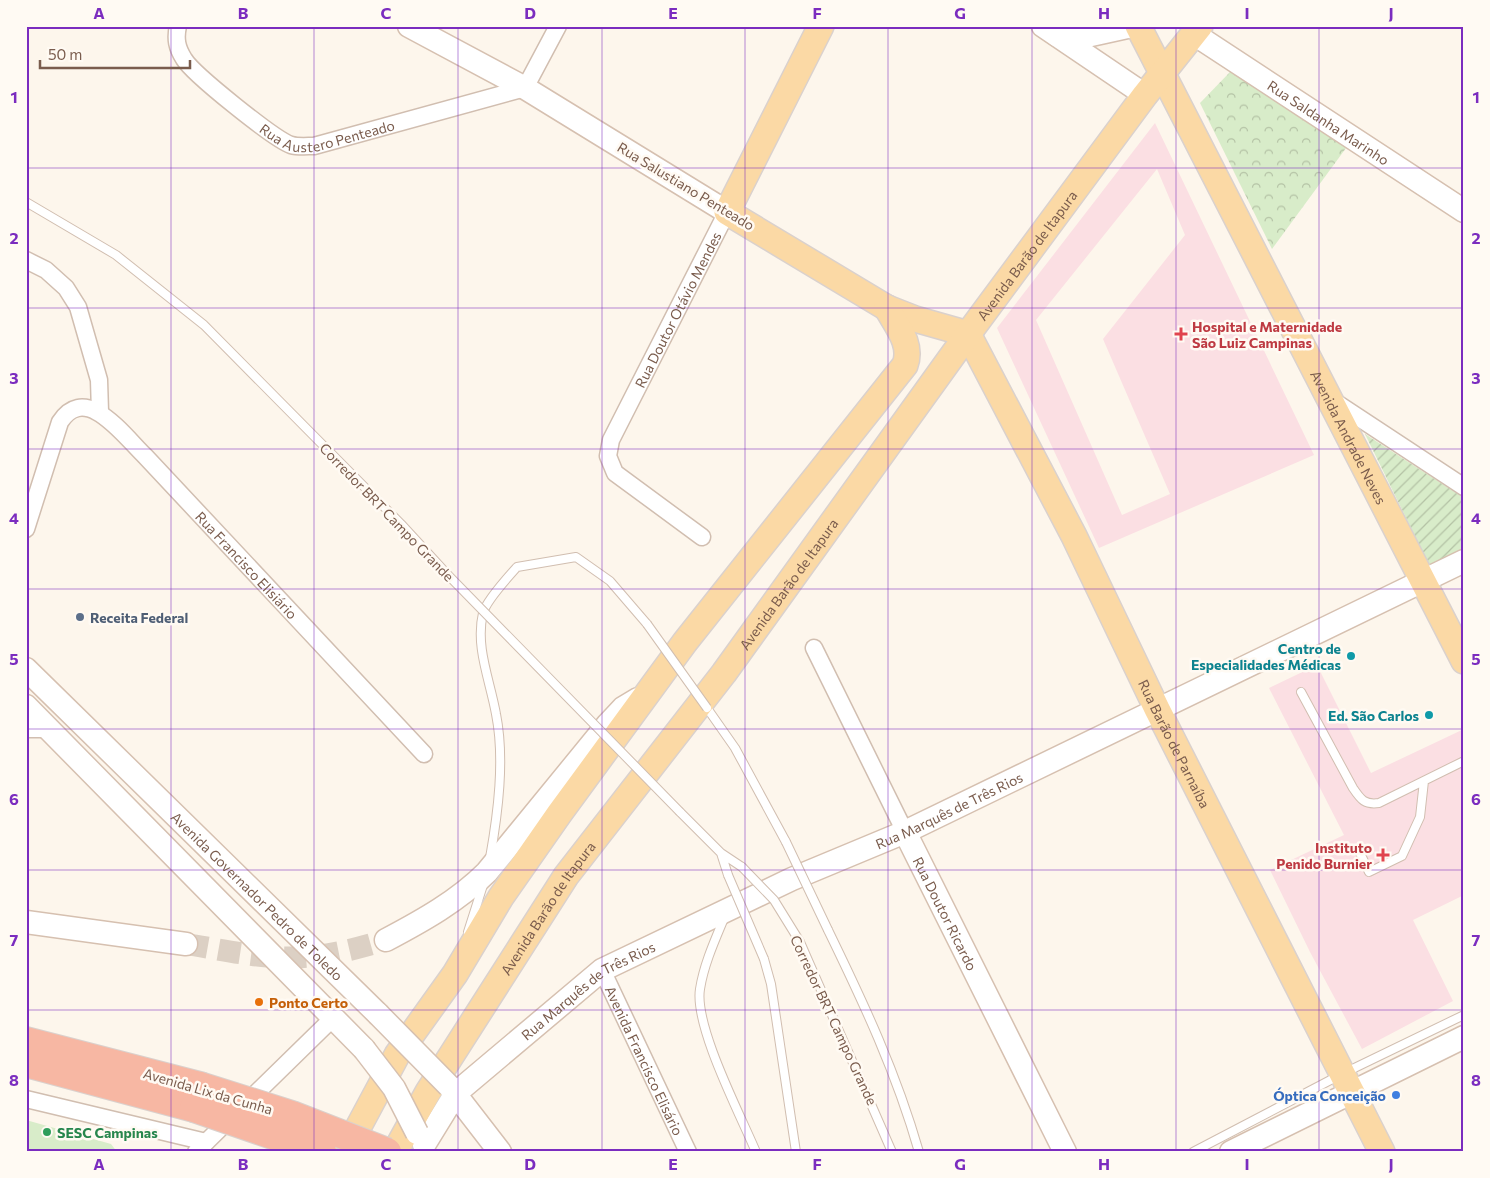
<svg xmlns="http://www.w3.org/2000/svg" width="1490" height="1178" font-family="Commissioner,sans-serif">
	<defs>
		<pattern id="park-crowns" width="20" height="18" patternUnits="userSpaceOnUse" patternTransform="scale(1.25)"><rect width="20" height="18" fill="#d8ecc9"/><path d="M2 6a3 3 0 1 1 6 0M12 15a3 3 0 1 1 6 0" fill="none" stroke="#b4c2a5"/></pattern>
		<pattern id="garden-furrows" width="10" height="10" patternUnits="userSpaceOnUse" patternTransform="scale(1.25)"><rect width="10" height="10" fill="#d8ecc9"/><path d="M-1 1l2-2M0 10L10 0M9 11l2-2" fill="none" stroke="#b4c2a5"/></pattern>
	</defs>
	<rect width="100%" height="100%" fill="#fdf6ec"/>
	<!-- medical -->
	<path fill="#fbdfe3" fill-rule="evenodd" d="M 1155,123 L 1314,455 L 1099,548 L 997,328 ZM 1157,169 L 1185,235 L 1103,339 L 1170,494 L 1122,515 L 1036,320 Z
		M 1317,665 L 1371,773 L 1464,729 L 1464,895 L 1413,920 L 1453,1001 L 1362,1049 L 1310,952 L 1270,870 L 1344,835 L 1269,688 Z"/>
	<!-- grass -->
	<path fill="#d8ecc9" d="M 26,1120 L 111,1144 L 117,1152 L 26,1152 Z"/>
	<!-- park -->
	<path fill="url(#park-crowns)" d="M 1232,70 L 1349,144 L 1272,249 L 1200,103 Z"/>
	<!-- garden -->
	<path fill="url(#garden-furrows)" d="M 1365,434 L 1464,498 L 1464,552 L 1430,567 Z"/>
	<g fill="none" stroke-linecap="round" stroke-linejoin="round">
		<!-- secondary-tunnel -->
		<path stroke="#dcd0c4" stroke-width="22" stroke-dasharray="22 11" stroke-linecap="butt" d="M 186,944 C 224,950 265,960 304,957 C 333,955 359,948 386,940"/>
		<defs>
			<path id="lane" d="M 26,202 L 116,255 L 204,325 L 401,524 L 446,573
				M 1301,692 L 1353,788 C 1361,800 1365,805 1379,803 L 1464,761
				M 707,708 L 735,748 L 786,842
				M 680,812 L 721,853 L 742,867
				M 721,853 L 728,875
				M 1360,853 L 1369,872 L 1402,856 L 1420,817 L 1424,781
				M 490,858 C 498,813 505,759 496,714 C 490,680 475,647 483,613 C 486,601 508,577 517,567 L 576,557 L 610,581 L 647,624
				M 725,916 C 715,940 704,964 700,989 C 694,1026 740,1114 756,1152
				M 828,930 C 864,1004 896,1072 919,1152
				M 468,932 L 483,885
				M 800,942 L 892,1152
				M 764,959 L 771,984 L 796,1152
				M 1193,1152 L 1342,1074 L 1464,1015"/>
			<g id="street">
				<path id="s1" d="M 178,26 C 175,39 177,48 184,59 C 193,74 274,139 291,145 C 298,147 307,146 314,146 L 525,88 L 558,26"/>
				<path d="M 26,260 L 46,270 L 66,288 L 78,307 L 99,380 L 100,412"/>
				<path d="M 1332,400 L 1464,487"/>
				<path id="s2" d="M 26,529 L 60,422 C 86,382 124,436 145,456 L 424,754"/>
				<path id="s3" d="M 702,537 L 615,473 L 608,456 L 611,440 L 727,212"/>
				<path d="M 814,648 L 905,832"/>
				<path d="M 26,729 L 48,729"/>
				<path id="s4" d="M 602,970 L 688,1152"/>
				<path d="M 26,1099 L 206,1142"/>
				<path d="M 196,1152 L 333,1018"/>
			</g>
			<g id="secondary">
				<path d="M 409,26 L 525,88 L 727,212"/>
				<path d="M 1043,26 L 1145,95"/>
				<path id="s5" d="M 1194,34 L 1464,211"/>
				<path d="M 1057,35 L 1082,37 L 1132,26"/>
				<path id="s6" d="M 26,669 L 378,1014"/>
				<path d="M 26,706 L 364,1049"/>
				<path id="s7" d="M 905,832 L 1065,1152"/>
				<path d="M 26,922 L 186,944"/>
				<path d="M 386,940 C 422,921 458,901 487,872 L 608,724 L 623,708 L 638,699"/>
				<path d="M 449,1086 L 500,1152"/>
				<path id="s8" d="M 424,1145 L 456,1093 L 602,970 L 792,879 L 905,832 L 1464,561"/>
				<path d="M 1231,1152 L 1464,1037"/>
			</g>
			<g id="primary">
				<path id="s9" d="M 821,26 L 727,212 L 887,308 L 915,319 L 968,334 L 1074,536 L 1157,709 L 1382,1152"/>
				<path id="s10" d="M 1138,26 L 1464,661"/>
				<path d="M 345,1152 L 397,1055 L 455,974 L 501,897 L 559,814 L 685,642 L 905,365 C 913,344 896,325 887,308"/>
				<path id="s11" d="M 395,1152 L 428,1092 L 566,876 L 724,673 L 968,334 L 1145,95 L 1200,26"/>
			</g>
			<path id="highway" d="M 26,1041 L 200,1086
				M 26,1063 L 194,1108"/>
		</defs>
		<!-- lane casing -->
		<use href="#lane" stroke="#d1beb0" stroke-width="10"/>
		<!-- street casing -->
		<use href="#street" stroke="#d1beb0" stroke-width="19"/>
		<!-- secondary casing -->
		<use href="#secondary" stroke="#d6c0b0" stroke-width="25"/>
		<!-- primary casing -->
		<use href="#primary" stroke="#dad1cd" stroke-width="28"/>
		<!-- highway casing -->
		<use href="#highway" stroke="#dad1cd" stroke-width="30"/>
		<!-- lane -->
		<use href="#lane" stroke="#fff" stroke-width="8"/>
		<!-- street -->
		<use href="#street" stroke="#fff" stroke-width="16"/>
		<!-- secondary -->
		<use href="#secondary" stroke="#fff" stroke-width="22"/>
		<!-- primary -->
		<use href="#primary" stroke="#fbd9a5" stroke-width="25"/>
		<!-- highway -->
		<use href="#highway" stroke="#f7b7a3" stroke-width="28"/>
		<defs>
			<path id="lane-bridge" d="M 446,573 L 680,812
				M 647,624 L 707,708
				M 786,842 L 828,930
				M 742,867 L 774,900 L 800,942
				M 728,875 L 764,959"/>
			<path id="secondary-bridge" d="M 378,1014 L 449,1086
				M 364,1049 L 394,1088 L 417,1133"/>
			<path id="highway-bridge" d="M 200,1086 L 292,1115 L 387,1152
				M 194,1108 L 322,1152"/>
		</defs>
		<!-- lane-bridge casing -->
		<use href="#lane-bridge" stroke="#d1beb0" stroke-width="10" stroke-linecap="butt"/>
		<!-- secondary-bridge casing -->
		<use href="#secondary-bridge" stroke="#d6c0b0" stroke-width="25" stroke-linecap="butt"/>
		<!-- highway-bridge casing -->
		<use href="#highway-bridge" stroke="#dad1cd" stroke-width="30" stroke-linecap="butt"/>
		<!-- lane-bridge -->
		<use href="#lane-bridge" stroke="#fff" stroke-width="8"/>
		<!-- secondary-bridge -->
		<use href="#secondary-bridge" stroke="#fff" stroke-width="22"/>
		<!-- highway-bridge -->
		<use href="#highway-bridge" stroke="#f7b7a3" stroke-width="28"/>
	</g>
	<!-- grid -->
	<path fill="none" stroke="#7b2cbf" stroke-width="1" stroke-opacity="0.55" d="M 171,26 L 171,1152M 314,26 L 314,1152M 458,26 L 458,1152M 602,26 L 602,1152M 745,26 L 745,1152M 888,26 L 888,1152M 1032,26 L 1032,1152M 1176,26 L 1176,1152M 1319,26 L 1319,1152M 26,168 L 1464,168M 26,308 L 1464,308M 26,449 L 1464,449M 26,589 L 1464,589M 26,729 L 1464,729M 26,870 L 1464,870M 26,1010 L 1464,1010"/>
	<!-- markers -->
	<g fill="#e0444e" stroke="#fffaf3" stroke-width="2">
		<path d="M1178.5 326.5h5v5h5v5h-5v5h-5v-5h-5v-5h5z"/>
		<path d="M1380.5 847.5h5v5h5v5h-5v5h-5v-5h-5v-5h5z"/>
	</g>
	<circle fill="#5c6f8a" stroke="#fffaf3" stroke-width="2" cx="80" cy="617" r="5"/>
	<g fill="#0f9aa8" stroke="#fffaf3" stroke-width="2">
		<circle cx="1351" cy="656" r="5"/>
		<circle cx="1429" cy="715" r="5"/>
	</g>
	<circle fill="#e8710a" stroke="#fffaf3" stroke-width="2" cx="259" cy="1002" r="5"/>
	<circle fill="#3f7fe0" stroke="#fffaf3" stroke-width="2" cx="1396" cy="1095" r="5"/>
	<circle fill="#2e9e5b" stroke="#fffaf3" stroke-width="2" cx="47" cy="1132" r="5"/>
	<g text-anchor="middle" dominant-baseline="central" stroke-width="5" stroke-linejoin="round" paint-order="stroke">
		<!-- street labels -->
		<g font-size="14" fill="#7a5c4d" stroke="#fffaf3">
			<text stroke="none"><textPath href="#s1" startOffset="208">Rua Austero Penteado</textPath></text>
			<text stroke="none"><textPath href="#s5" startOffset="161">Rua Saldanha Marinho</textPath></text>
			<text transform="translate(686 186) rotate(31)">Rua Salustiano Penteado</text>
			<text stroke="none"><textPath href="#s11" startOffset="1098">Avenida Barão de Itapura</textPath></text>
			<text stroke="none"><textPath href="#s3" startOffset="289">Rua Doutor Otávio Mendes</textPath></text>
			<text stroke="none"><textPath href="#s10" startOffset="462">Avenida Andrade Neves</textPath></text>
			<text transform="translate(387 512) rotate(46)">Corredor BRT Campo Grande</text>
			<text stroke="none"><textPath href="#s2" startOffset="370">Rua Francisco Elisiário</textPath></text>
			<text stroke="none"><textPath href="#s11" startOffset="692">Avenida Barão de Itapura</textPath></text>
			<text stroke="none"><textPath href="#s9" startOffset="939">Rua Barão de Parnaíba</textPath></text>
			<text stroke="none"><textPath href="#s8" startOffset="634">Rua Marquês de Três Rios</textPath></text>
			<text stroke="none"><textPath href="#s6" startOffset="324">Avenida Governador Pedro de Toledo</textPath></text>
			<text stroke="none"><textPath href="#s11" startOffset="288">Avenida Barão de Itapura</textPath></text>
			<text stroke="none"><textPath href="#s7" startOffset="91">Rua Doutor Ricardo</textPath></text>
			<text stroke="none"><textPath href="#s8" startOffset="229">Rua Marquês de Três Rios</textPath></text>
			<text transform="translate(834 1020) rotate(65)">Corredor BRT Campo Grande</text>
			<text stroke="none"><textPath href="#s4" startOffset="100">Avenida Francisco Elisário</textPath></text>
			<text transform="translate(208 1091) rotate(16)">Avenida Lix da Cunha</text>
		</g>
		<!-- health labels -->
		<g font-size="14" font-weight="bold" fill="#be3a42" stroke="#fffaf3" text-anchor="start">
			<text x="1192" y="326">Hospital e Maternidade<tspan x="1192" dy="16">São Luiz Campinas</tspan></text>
			<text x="1372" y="847" text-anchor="end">Instituto<tspan x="1372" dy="16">Penido Burnier</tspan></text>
		</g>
		<!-- service labels -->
		<g font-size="14" font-weight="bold" fill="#4e5e75" stroke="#fffaf3" text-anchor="start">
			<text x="90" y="617">Receita Federal</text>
		</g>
		<!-- culture labels -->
		<g font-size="14" font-weight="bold" fill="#0d838f" stroke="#fffaf3" text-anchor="end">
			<text x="1341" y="648">Centro de<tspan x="1341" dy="16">Especialidades Médicas</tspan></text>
			<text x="1419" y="715">Ed. São Carlos</text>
		</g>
		<!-- food labels -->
		<g font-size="14" font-weight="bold" fill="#c56008" stroke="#fffaf3" text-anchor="start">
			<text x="269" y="1002">Ponto Certo</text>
		</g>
		<!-- shop labels -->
		<g font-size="14" font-weight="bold" fill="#366cbe" stroke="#fffaf3" text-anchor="end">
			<text x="1386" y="1095">Óptica Conceição</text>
		</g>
		<!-- leisure labels -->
		<g font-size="14" font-weight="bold" fill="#27864d" stroke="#fffaf3" text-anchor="start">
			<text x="57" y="1132">SESC Campinas</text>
		</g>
	</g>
	<!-- border -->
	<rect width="1490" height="1178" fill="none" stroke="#fffaf3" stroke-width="55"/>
	<!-- scale -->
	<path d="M40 60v8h150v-8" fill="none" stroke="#7a5c4d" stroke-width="2.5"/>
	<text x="48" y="60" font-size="15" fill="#7a5c4d" stroke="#fffaf3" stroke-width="4" paint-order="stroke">50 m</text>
	<rect x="28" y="28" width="1434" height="1122" fill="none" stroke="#7b2cbf" stroke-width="2"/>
	<g font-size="16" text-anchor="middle" font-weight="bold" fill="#7b2cbf">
		<text x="99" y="19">A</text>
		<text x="243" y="19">B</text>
		<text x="386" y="19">C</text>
		<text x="530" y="19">D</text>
		<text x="673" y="19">E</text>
		<text x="817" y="19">F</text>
		<text x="960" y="19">G</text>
		<text x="1104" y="19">H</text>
		<text x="1247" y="19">I</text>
		<text x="1391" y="19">J</text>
		<text x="14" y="103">1</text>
		<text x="1476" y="103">1</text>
		<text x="14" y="244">2</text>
		<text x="1476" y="244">2</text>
		<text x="14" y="384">3</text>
		<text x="1476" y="384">3</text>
		<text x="14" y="524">4</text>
		<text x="1476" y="524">4</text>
		<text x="14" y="665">5</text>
		<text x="1476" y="665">5</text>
		<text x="14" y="805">6</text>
		<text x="1476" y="805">6</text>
		<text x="14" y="946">7</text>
		<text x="1476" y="946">7</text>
		<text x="14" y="1086">8</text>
		<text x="1476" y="1086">8</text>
		<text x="99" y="1170">A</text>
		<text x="243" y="1170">B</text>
		<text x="386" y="1170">C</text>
		<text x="530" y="1170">D</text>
		<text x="673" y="1170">E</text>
		<text x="817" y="1170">F</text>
		<text x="960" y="1170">G</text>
		<text x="1104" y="1170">H</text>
		<text x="1247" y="1170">I</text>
		<text x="1391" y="1170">J</text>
	</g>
</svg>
